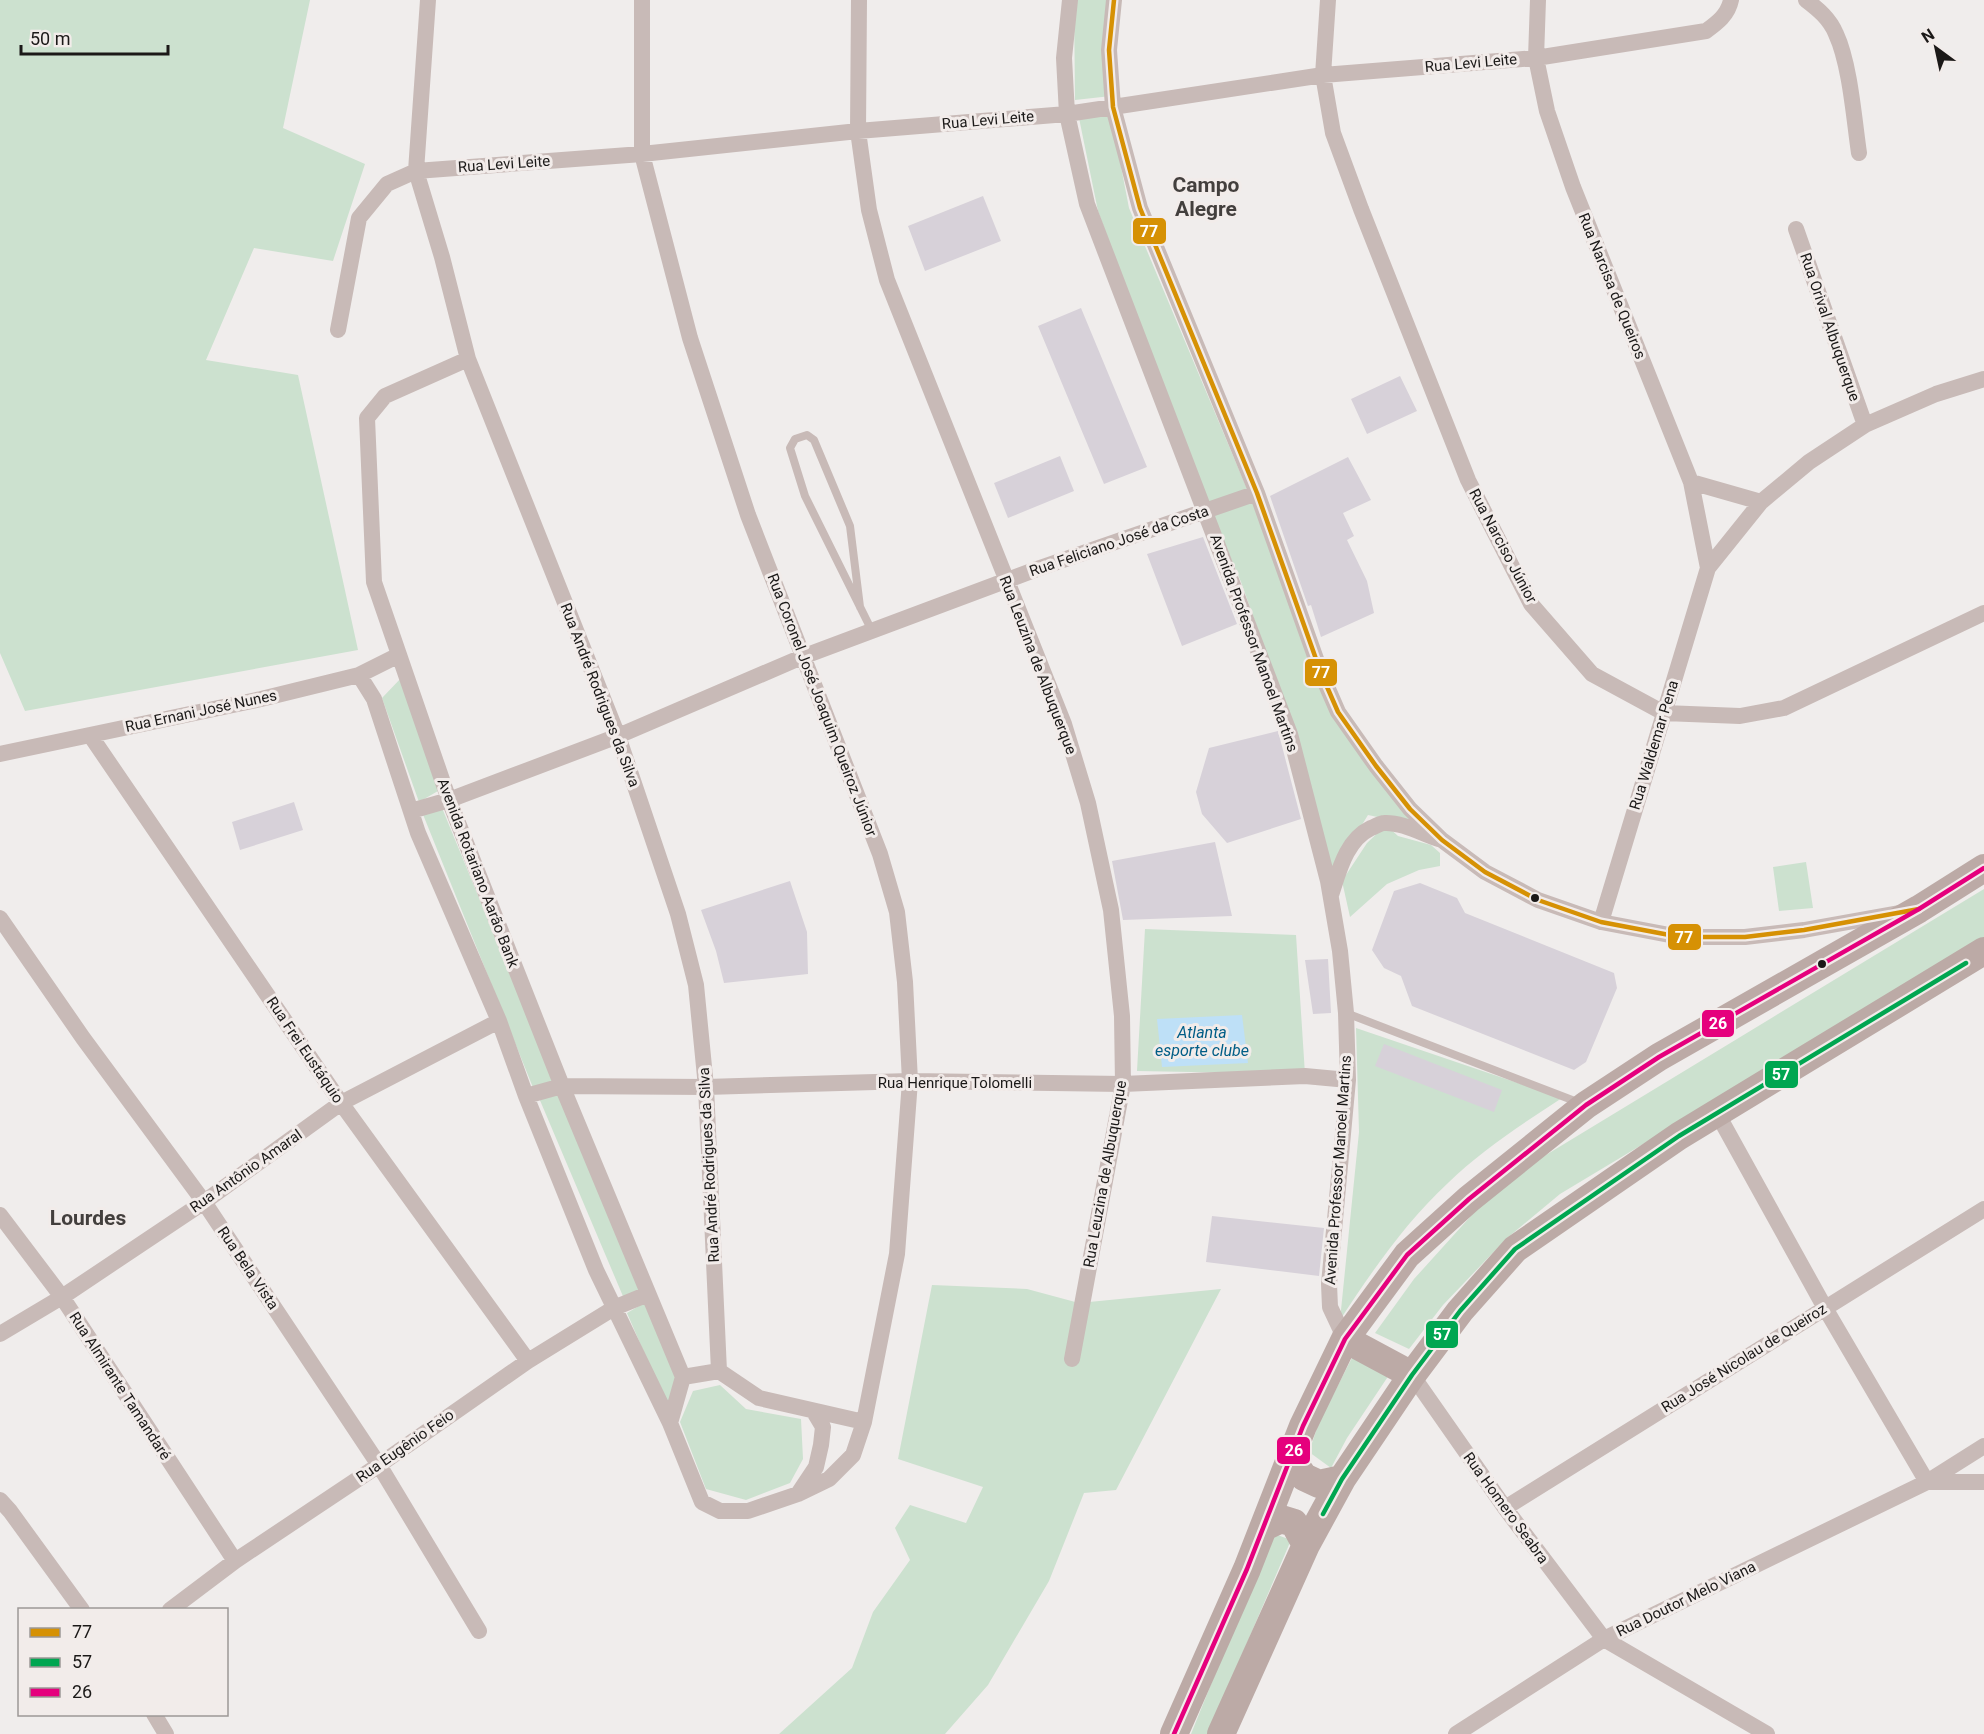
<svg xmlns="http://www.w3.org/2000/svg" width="1984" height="1734" font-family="Roboto,sans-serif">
	<rect width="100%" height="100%" fill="#f0edec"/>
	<!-- green -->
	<path fill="#cce1cf" d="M 0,0 L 310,0 L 283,128 L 365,164 L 333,261 L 254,248 L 206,360 L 298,375 L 358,650 L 25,711 L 0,653 Z
		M 1074,0 L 1119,0 L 1111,96 L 1075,100 Z
		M 1111,115 L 1129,208 L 1247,489 L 1205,505 L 1098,211 L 1079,118 Z
		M 1256,499 L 1318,676 L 1421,826 L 1368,815 L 1328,880 L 1282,697 L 1241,582 L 1213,516 Z
		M 403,676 L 438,791 L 419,802 L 382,698 Z
		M 440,803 L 555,1083 L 534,1090 L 422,812 Z
		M 1386,825 L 1398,836 L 1431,845 L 1440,853 L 1440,866 L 1419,870 L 1387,884 L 1350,917 L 1342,881 L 1367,843 Z
		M 1806,862 L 1813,908 L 1779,911 L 1773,867 Z
		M 1984,889 L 1984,939 L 1560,1194 L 1506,1239 L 1443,1305 L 1409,1349 L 1375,1333 L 1414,1279 L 1480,1206 L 1541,1158 Z
		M 1145,929 L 1296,935 L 1305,1074 L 1137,1071 Z
		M 1356,1028 L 1562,1098 C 1522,1124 1482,1150 1448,1183 C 1405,1223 1372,1271 1340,1320 L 1359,1132 Z
		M 558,1092 L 641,1291 L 625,1301 L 539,1098 Z
		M 932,1285 L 1027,1289 L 1079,1303 L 1221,1289 L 1116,1490 L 1084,1493 L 1049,1581 L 988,1685 L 945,1734 L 779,1734 L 852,1668 L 873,1612 L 910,1560 L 895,1528 L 910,1505 L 966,1523 L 983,1487 L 898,1459 Z
		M 644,1303 L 677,1376 L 669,1410 L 627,1313 Z
		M 1354,1354 L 1391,1372 L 1347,1438 L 1331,1468 L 1309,1452 L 1319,1422 Z
		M 720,1385 L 746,1409 L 801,1419 L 803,1459 L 790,1483 L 746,1500 L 706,1489 L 680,1422 L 693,1391 Z
		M 1272,1533 L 1291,1540 L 1208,1734 L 1191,1734 Z"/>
	<!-- water -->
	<path fill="#bee0f7" d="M 1242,1015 L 1248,1063 L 1162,1067 L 1157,1019 Z"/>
	<!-- building -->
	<path fill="#d7d1d9" d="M 983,196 L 1001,241 L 925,271 L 908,226 Z
		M 1081,308 L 1147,467 L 1104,484 L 1038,326 Z
		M 1400,376 L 1417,411 L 1367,434 L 1351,399 Z
		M 1060,456 L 1074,491 L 1008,518 L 994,483 Z
		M 1348,457 L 1371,500 L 1343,513 L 1354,536 L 1347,540 L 1367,581 L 1374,613 L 1321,637 L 1311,605 L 1308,606 L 1270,496 Z
		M 1203,537 L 1237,624 L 1182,646 L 1147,554 Z
		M 1278,731 L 1301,819 L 1227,843 L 1202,814 L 1196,792 L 1209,748 Z
		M 294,802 L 303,830 L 240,850 L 232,822 Z
		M 1215,842 L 1232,916 L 1123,920 L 1112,861 Z
		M 790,881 L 807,932 L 808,974 L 724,983 L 716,951 L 701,910 Z
		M 1420,883 L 1457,898 L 1465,913 L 1614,973 L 1617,988 L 1586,1062 L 1574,1070 L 1412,1006 L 1401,976 L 1384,968 L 1372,950 L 1394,891 Z
		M 1328,959 L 1331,1013 L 1313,1014 L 1305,960 Z
		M 1384,1044 L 1502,1090 L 1494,1112 L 1375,1066 Z
		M 1212,1216 L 1324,1228 L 1319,1276 L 1206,1262 Z"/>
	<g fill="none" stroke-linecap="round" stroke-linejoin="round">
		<!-- service -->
		<path stroke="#c8bab7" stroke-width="8" d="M 860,607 L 850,526 L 814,440 L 807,435 L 795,439 L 790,448 L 805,496 L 872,631
			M 1346,1013 L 1580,1103"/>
		<!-- minor -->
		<path stroke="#c8bab7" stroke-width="16" d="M 428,0 L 416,171 L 442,257 L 468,359 L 618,736 L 678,914 L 696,985 L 706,1087 L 719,1371
			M 859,0 L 858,131 L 869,210 L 887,280 L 1064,724 L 1088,803 L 1111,910 L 1122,1016 L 1123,1084 L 1072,1359
			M 1070,0 L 1064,58 L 1067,114 L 1087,204 L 1290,734 L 1328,881 L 1340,951 L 1346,1013 L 1348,1080 L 1329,1284 L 1330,1307 L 1345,1339
			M 1114,0 L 1109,50 L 1113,107 L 1140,208 L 1257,493 L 1321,673 L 1338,712 L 1376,766 L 1410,809 L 1442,840 L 1485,872 L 1538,900 L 1601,922 L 1680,937 L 1745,937 L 1804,930 L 1899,913
			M 1328,0 L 1323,75 L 1333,133 L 1361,209 L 1468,480 L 1531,604 L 1592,674 L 1664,713 L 1740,716 L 1784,708 L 1984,613
			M 1538,0 L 1536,58 L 1547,111 L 1573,187 L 1691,482 L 1708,568
			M 1806,0 C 1818,9 1830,19 1836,34 C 1850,64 1854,119 1859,153
			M 1796,229 L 1865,425
			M 338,330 L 359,218 L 387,184 L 416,171 L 642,154 L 858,131 L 1067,114 L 1323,75 L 1536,58 L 1706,31 C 1717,23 1728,15 1731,0
			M 468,359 L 385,396 L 367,418 L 374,582 L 449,800 L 562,1086 L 683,1377 L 670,1423 L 702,1502 L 720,1511 L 748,1511 L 798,1494 L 829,1479 L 853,1455 L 864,1422 L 897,1254 L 910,1081 L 905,982 L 897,912 L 880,854 L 748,515 L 690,338 L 642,154 L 642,0
			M 1691,482 L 1761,502
			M 359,675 L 374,699 L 418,833 L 499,1021 L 526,1096 L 596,1270 L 670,1423
			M 90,735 L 341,1103 L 528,1361
			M 0,754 L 261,699 L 359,675 L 399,655
			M 411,811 L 449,800 L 618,736 L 802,657 L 1037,569 L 1257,493
			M 1331,895 C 1339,871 1346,840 1371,828 C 1375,827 1380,823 1384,823 C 1402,822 1423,834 1439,839
			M 0,918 L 83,1038 L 204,1202 L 379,1465 L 479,1631
			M 1601,922 L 1708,568 L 1761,502 L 1809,462 L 1865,425 L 1936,394 L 1984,379
			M 526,1096 L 562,1086 L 706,1087 L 910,1081 L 1123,1084 L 1305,1076 L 1348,1080
			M 1717,1113 L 1825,1308 L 1927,1482
			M 0,1215 L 62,1297 L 235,1561
			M 0,1334 L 62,1297 L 204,1202 L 341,1103 L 499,1021
			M 719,1371 L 759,1398 L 864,1422
			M 1412,1375 L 1505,1508 L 1604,1639 L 1767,1734
			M 683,1377 L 719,1371
			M 1927,1482 L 1984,1482
			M 798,1494 L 816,1467 L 821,1445 L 823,1427 L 814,1412
			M 0,1500 L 10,1511 L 82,1610
			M 1505,1508 L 1984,1209
			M 170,1610 L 235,1561 L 379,1465 L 528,1361 L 614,1308 L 648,1294
			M 154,1714 L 166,1734
			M 1456,1734 L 1604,1639 L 1927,1482 L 1984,1446"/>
		<!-- trunk -->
		<path stroke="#bcaaa6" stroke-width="28" d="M 1345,1339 L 1412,1375
			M 1291,1459 L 1304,1477 L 1319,1484 L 1342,1479
			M 1264,1527 L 1281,1519 L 1294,1523 L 1306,1545
			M 1174,1734 L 1247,1569 L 1303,1426 L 1345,1339 L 1407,1255 L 1469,1199 L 1586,1105 L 1659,1057 L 1919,909 L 1984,868
			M 1221,1734 L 1306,1545 L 1342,1479 L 1412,1375 L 1460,1311 L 1515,1249 L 1679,1136 L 1984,951"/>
		<defs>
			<path id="bus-1" d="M 1114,0 L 1109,50 L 1113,107 L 1140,208 L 1257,493 L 1321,673 L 1338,712 L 1376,766 L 1410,809 L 1442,840 L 1485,872 L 1538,900 L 1601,922 L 1680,937 L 1745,937 L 1804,930 L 1919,909"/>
			<path id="bus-2" d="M 1323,1514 L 1342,1479 L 1412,1375 L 1460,1311 L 1515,1249 L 1679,1136 L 1966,963"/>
			<path id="bus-3" d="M 1174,1734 L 1247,1569 L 1303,1426 L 1345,1339 L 1407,1255 L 1469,1199 L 1586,1105 L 1659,1057 L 1919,909 L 1984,868"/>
		</defs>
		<!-- bus-1 casing -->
		<use href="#bus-1" stroke="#f2ecea" stroke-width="9"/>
		<!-- bus-2 casing -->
		<use href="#bus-2" stroke="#f2ecea" stroke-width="9"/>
		<!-- bus-3 casing -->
		<use href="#bus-3" stroke="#f2ecea" stroke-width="9"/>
		<!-- bus-1 -->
		<use href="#bus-1" stroke="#d69104" stroke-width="4.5"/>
		<!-- bus-2 -->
		<use href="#bus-2" stroke="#00a651" stroke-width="4.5"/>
		<!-- bus-3 -->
		<use href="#bus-3" stroke="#e5007d" stroke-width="4.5"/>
	</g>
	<!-- markers -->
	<g fill="#1b1918" stroke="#f2ecea" stroke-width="2">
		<circle cx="1535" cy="898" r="5"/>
		<circle cx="1822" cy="964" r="5"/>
	</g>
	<g text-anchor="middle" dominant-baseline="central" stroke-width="6" stroke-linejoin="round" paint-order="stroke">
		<!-- street labels -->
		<g font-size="15" fill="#1b1918" stroke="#f2ecea">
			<text transform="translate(1471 63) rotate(-5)">Rua Levi Leite</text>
			<text transform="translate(988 120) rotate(-5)">Rua Levi Leite</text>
			<text transform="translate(504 164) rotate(-4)">Rua Levi Leite</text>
			<text transform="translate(1612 286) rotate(68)">Rua Narcisa de Queiros</text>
			<text transform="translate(1830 327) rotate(71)">Rua Orival Albuquerque</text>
			<text transform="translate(1119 541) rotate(-19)">Rua Feliciano José da Costa</text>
			<text transform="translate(1503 546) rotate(62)">Rua Narciso Júnior</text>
			<text transform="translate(1254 643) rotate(70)">Avenida Professor Manoel Martins</text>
			<text transform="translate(1038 665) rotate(69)">Rua Leuzina de Albuquerque</text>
			<text transform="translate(600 695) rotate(69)">Rua André Rodrigues da Silva</text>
			<text transform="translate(822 705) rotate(69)">Rua Coronel José Joaquim Queiroz Júnior</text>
			<text transform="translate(201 711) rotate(-12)">Rua Ernani José Nunes</text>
			<text transform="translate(1654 745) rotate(-73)">Rua Waldemar Pena</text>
			<text transform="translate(478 873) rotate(69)">Avenida Rotariano Aarão Bank</text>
			<text transform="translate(305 1050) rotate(56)">Rua Frei Eustáquio</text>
			<text x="955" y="1083">Rua Henrique Tolomelli</text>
			<text transform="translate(709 1165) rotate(-93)">Rua André Rodrigues da Silva</text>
			<text transform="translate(1338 1170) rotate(-86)">Avenida Professor Manoel Martins</text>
			<text transform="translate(246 1171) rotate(-35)">Rua Antônio Amaral</text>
			<text transform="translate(1105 1174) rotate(-80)">Rua Leuzina de Albuquerque</text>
			<text transform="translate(248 1268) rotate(56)">Rua Bela Vista</text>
			<text transform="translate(1744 1358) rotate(-32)">Rua José Nicolau de Queiroz</text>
			<text transform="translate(120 1386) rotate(57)">Rua Almirante Tamandaré</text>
			<text transform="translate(405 1446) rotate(-35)">Rua Eugênio Feio</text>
			<text transform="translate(1506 1508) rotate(54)">Rua Homero Seabra</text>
			<text transform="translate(1686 1599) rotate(-26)">Rua Doutor Melo Viana</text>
		</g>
		<!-- water labels -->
		<g font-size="16" font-style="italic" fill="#005d86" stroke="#f2ecea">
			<text x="1202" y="1032">Atlanta<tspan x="1202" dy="18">esporte clube</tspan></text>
		</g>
		<!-- district labels -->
		<g font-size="21" font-weight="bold" fill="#433f3d" stroke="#f2ecea">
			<text x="1206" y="185">Campo<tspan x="1206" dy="24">Alegre</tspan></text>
			<text x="88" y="1218">Lourdes</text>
		</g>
	</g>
	<g stroke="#f2ecea" stroke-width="2">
		<rect x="1132" y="217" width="35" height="28" rx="6" fill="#d69104"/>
		<rect x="1304" y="658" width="34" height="29" rx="6" fill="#d69104"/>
		<rect x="1667" y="923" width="35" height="28" rx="6" fill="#d69104"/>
		<rect x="1701" y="1009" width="34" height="29" rx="6" fill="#e5007d"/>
		<rect x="1764" y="1060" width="35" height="29" rx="6" fill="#00a651"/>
		<rect x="1425" y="1320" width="34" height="29" rx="6" fill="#00a651"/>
		<rect x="1276" y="1436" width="35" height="29" rx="6" fill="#e5007d"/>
	</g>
	<g font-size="16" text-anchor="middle" font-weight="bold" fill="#fff">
		<text x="1149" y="237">77</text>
		<text x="1321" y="678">77</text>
		<text x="1684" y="943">77</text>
		<text x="1718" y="1029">26</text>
		<text x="1781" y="1080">57</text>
		<text x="1442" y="1340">57</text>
		<text x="1294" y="1456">26</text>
	</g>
	<!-- legend -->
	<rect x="18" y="1608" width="210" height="108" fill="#f2ecea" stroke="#9c9896" stroke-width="1.5"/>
	<rect x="30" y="1628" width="30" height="9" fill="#d69104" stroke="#9c9896" stroke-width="1.5"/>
	<text x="72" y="1638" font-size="18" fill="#1b1918">77</text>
	<rect x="30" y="1658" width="30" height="9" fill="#00a651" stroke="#9c9896" stroke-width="1.5"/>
	<text x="72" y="1668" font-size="18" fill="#1b1918">57</text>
	<rect x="30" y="1688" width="30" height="9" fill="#e5007d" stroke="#9c9896" stroke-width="1.5"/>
	<text x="72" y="1698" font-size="18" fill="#1b1918">26</text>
	<!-- north arrow -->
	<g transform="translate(1936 48) rotate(327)" stroke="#f2ecea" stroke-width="4.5" paint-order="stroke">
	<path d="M0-4.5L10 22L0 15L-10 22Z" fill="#1b1918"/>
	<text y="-9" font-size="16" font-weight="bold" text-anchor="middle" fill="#1b1918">N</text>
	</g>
	<!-- scale -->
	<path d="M21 45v9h147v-9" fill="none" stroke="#1b1918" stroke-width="3"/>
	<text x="30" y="45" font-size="18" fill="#1b1918" stroke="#f2ecea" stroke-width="4.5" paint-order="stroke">50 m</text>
</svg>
